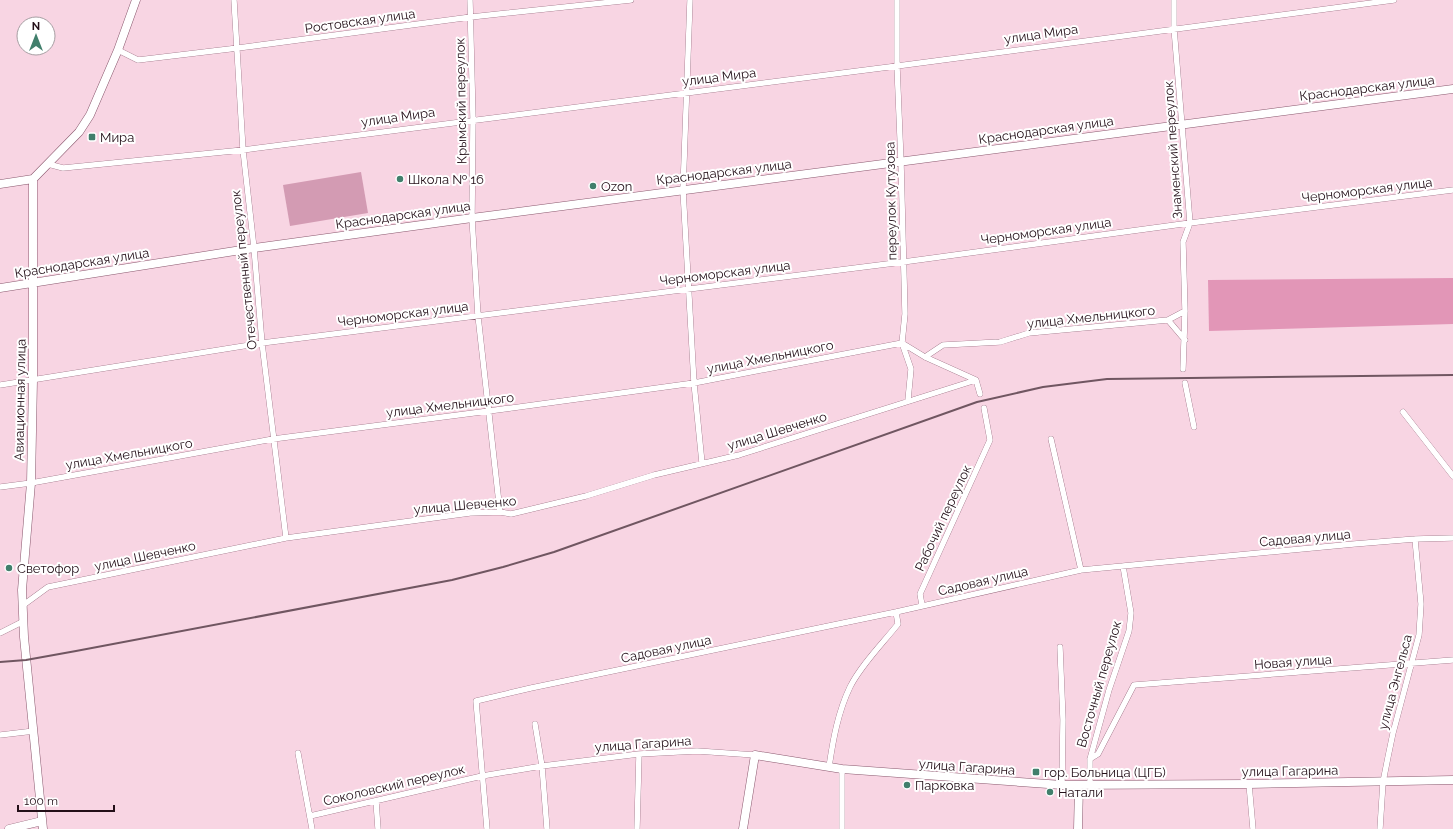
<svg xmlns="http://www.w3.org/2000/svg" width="1453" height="829" font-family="Raleway,sans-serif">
	<rect width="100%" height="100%" fill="#f8d5e3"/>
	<!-- green -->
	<path fill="#d39bb3" d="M 361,172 L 368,213 L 290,226 L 283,185 Z"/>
	<!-- forest -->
	<path fill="#e296b7" d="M 1453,278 L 1453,324 L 1209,331 L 1208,280 Z"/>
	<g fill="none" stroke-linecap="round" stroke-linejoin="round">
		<defs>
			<path id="street" d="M 234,0 L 243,150 L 254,248 L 262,343 L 286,538
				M 470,0 L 473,119 L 472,218 L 478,316 L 500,512
				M 690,0 L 683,190 L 694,383 L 702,463
				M 897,0 L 897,66 L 901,162 L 905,314 L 902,343 L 911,369 L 908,400
				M 1174,0 L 1174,28 L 1190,223 L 1183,242 L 1185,311 L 1183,369
				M 118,50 L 138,60 L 238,48 L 471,17 L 631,0
				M 48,164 L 63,168 L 243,150 L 897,66 L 1394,0
				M 1168,320 L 1185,340
				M 925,357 L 943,345 L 1000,342 L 1029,333 L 1168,320 L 1185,311
				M 1185,383 L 1194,427
				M 0,385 L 262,343 L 903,262 L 1190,223 L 1453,190
				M 1403,412 L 1453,476
				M 1051,439 L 1081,570
				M 0,487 L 31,483 L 273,439 L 489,411 L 694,383 L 902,343 L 925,357 L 976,380 L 980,394
				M 922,605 L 920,594 L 990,440 L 984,408
				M 22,606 L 48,587 L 286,538 L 470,513 L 500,512 L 511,514 L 586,496 L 654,475 L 739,455 L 976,380
				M 0,633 L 22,622
				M 1060,647 L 1063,720 L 1062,785
				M 535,724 L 542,766 L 547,829
				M 0,735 L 34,731
				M 298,753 L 312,829
				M 1090,759 L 1098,754 L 1134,685 L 1453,660
				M 829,767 C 833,740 838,712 850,687 C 861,665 883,643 898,624 L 896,612
				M 1249,784 L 1253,829
				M 1090,786 L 1090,759 L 1109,690 L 1129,631 L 1131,613 L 1123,566
				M 376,801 L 378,829
				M 310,816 L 482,776 L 542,766 L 639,754 L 697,751 L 755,755
				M 487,829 L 476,701 L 531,688 L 896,612 L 1081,570 L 1354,544 L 1415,539 L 1453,538
				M 637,829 L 639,754
				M 842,829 L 842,769
				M 1380,829 L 1383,782 L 1388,757 L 1393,733 L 1419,635 L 1421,604 L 1415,539"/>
			<path id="secondary" d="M 0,184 L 33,179
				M 0,288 L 254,248 L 472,218 L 1453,89
				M 9,829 L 42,821
				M 43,829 L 24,637 L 22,590 L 31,483 L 33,380 L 33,179 L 79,132 L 90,115 L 118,50 L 136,0
				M 743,829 L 755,755 L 842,769 L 1062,785 L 1249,784 L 1453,780
				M 1078,829 L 1079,786"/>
		</defs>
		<!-- street casing -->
		<use href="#street" stroke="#8a586e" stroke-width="6"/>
		<!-- secondary casing -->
		<use href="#secondary" stroke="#8a586e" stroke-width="9"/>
		<!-- street -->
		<use href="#street" stroke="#fff" stroke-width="5.5"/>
		<!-- secondary -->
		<use href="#secondary" stroke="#fff" stroke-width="8"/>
		<!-- rail -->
		<path stroke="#705661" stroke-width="2" d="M 0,662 L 26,660 L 76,651 L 452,580 L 503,567 L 554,552 L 977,402 L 1043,387 L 1107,379 L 1453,375"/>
	</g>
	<!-- markers -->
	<g fill="#417f6c" stroke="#fff" stroke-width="1.5">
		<rect x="88" y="133" width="8" height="8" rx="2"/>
		<circle cx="400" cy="179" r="4"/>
		<circle cx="593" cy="186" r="4"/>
		<circle cx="9" cy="568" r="4"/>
		<rect x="1032" y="768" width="8" height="8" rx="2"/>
		<circle cx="907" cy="785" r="4"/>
		<circle cx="1050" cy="792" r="4"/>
	</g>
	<g text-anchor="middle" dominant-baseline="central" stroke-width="4" stroke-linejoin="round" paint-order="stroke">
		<!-- street labels -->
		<g font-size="13" fill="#230f18" stroke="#fff">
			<text transform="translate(360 21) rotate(-8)">Ростовская улица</text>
			<text transform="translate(1041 34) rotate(-8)">улица Мира</text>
			<text transform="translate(719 77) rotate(-7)">улица Мира</text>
			<text transform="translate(1367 88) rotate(-7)">Краснодарская улица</text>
			<text transform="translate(461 101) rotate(-91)">Крымский переулок</text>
			<text transform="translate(398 117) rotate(-8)">улица Мира</text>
			<text transform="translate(1046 130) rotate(-8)">Краснодарская улица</text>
			<text transform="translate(1173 150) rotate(-94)">Знаменский переулок</text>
			<text transform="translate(724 172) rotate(-7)">Краснодарская улица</text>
			<text transform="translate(1367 190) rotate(-7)">Черноморская улица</text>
			<text transform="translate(891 201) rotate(-91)">переулок Кутузова</text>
			<text transform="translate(403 215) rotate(-8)">Краснодарская улица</text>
			<text transform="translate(1046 231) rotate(-8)">Черноморская улица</text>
			<text transform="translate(82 263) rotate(-9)">Краснодарская улица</text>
			<text transform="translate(244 270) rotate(-96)">Отечественный переулок</text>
			<text transform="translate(725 273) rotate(-7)">Черноморская улица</text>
			<text transform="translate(403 314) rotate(-7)">Черноморская улица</text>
			<text transform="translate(1091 317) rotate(-6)">улица Хмельницкого</text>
			<text transform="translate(770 357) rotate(-11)">улица Хмельницкого</text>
			<text transform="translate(20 400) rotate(-89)">Авиационная улица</text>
			<text transform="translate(450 405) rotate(-7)">улица Хмельницкого</text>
			<text transform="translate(777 431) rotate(-17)">улица Шевченко</text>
			<text transform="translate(129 454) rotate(-10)">улица Хмельницкого</text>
			<text transform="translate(465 505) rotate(-5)">улица Шевченко</text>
			<text transform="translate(943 518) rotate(-65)">Рабочий переулок</text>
			<text transform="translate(1305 538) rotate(-5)">Садовая улица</text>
			<text transform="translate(145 556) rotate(-12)">улица Шевченко</text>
			<text transform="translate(983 581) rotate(-13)">Садовая улица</text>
			<text transform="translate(666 649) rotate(-12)">Садовая улица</text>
			<text transform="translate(1293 662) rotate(-4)">Новая улица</text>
			<text transform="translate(1395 682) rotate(-75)">улица Энгельса</text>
			<text transform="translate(1099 684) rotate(-74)">Восточный переулок</text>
			<text transform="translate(643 744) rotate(-4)">улица Гагарина</text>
			<text transform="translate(967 767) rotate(4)">улица Гагарина</text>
			<text transform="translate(1290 771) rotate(-1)">улица Гагарина</text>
			<text transform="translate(394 785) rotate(-13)">Соколовский переулок</text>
		</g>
		<!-- poi labels -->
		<g font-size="13" fill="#230f18" stroke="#fff" text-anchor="start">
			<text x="100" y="137">Мира</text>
			<text x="408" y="179">Школа № 16</text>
			<text x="601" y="186">Ozon</text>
			<text x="17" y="568">Светофор</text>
			<text x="1044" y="772">гор. Больница (ЦГБ)</text>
			<text x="915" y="785">Парковка</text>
			<text x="1058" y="792">Натали</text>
		</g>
	</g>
	<!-- north arrow -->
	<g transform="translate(36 36)"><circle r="19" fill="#ffffff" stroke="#a79fa3"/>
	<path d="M0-3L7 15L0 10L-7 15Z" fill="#417f6c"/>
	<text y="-6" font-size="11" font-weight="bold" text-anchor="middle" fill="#230f18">N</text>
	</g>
	<!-- scale -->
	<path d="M18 805v6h96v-6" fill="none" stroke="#230f18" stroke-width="2"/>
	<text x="24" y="805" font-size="12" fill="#230f18" stroke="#ffffff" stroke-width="3" paint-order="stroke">100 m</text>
</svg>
